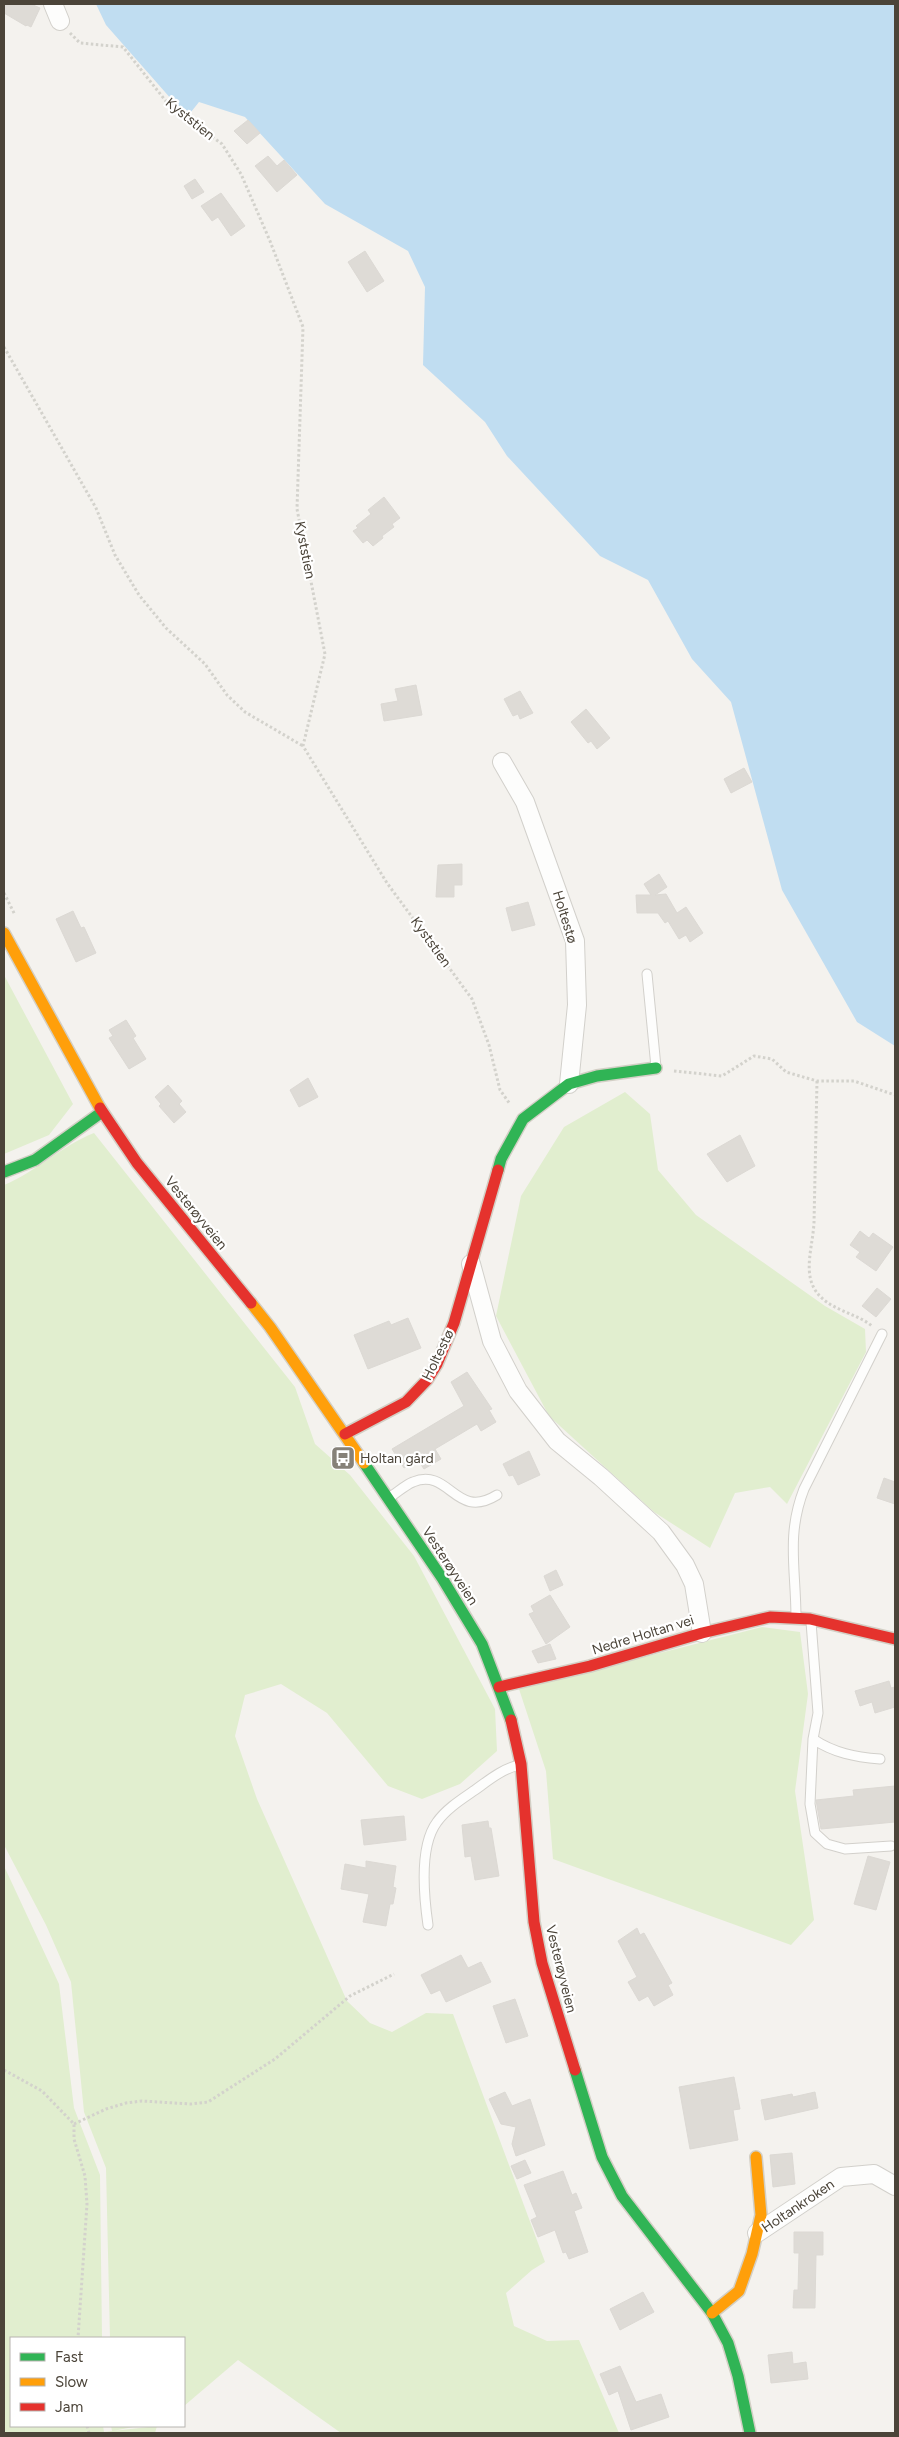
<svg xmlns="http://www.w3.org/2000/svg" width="899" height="2437" font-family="Figtree,sans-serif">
	<rect width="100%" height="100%" fill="#f4f2ee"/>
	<!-- green -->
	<path fill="#e1eecf" d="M 4,975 L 73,1104 L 49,1135 L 4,1154 Z
		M 625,1092 L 650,1114 L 658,1170 L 696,1215 L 825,1306 L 865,1329 L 866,1352 L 787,1504 L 770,1487 L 735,1493 L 710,1548 L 654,1512 L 549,1416 L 496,1316 L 521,1196 L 564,1127 Z
		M 94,1133 L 295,1387 L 315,1444 L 350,1475 L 414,1556 L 495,1709 L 497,1751 L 460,1784 L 422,1799 L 388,1786 L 327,1713 L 281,1684 L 245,1695 L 235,1736 L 257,1799 L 347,2001 L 370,2023 L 392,2032 L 426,2013 L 453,2014 L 545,2262 L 532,2270 L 506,2293 L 514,2326 L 547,2341 L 579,2340 L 619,2433 L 341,2433 L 238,2360 L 184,2406 L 184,2338 L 110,2338 L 106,2168 L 84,2112 L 71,1982 L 46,1925 L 4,1845 L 4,1185 C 36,1172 61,1146 94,1133 Z
		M 762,1627 L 800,1632 L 808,1694 L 795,1791 L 814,1920 L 791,1945 L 553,1859 L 546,1771 L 519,1689 Z
		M 4,1866 L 59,1984 L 74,2108 L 100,2175 L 102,2338 L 11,2338 L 11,2426 L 103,2426 L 104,2432 L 112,2431 L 111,2426 L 138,2426 L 113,2431 L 157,2426 L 155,2433 L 4,2433 Z"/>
	<!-- water -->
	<path fill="#c0ddf1" d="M 96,4 L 895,4 L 895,1046 L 857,1022 L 782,890 L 731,702 L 692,659 L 648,580 L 600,556 L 507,456 L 485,422 L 423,365 L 425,287 L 408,251 L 325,204 L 245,117 L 199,102 L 187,117 L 106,25 Z"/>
	<!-- building -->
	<path fill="#dedbd6" stroke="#dcd9d4" d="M 4,4 L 31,4 L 40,8 L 31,27 L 27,25 L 26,26 L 4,13 Z
		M 248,120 L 260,133 L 247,144 L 234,131 Z
		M 268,156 L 277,166 L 284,160 L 297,175 L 277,192 L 255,166 Z
		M 195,179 L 204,192 L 192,199 L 184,186 Z
		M 221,193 L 245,226 L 231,236 L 218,217 L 212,221 L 201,206 Z
		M 365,251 L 384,281 L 367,292 L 348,262 Z
		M 384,497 L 400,518 L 392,524 L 394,527 L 382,536 L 383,538 L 373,546 L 367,540 L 363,543 L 353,531 L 358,528 L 356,526 L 371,514 L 368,510 Z
		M 416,685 L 422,715 L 384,721 L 381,704 L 398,701 L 395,689 Z
		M 520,691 L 533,713 L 520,719 L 518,714 L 513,716 L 504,699 Z
		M 586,709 L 610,738 L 597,749 L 591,741 L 588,743 L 571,722 Z
		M 744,768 L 752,782 L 731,793 L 724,779 Z
		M 462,864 L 462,885 L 454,885 L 454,897 L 436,897 L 438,865 Z
		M 659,874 L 667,887 L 655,895 L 666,894 L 677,913 L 686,907 L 703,933 L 690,942 L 686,935 L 679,939 L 668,921 L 665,923 L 658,913 L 637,913 L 636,895 L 651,895 L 644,884 Z
		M 528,902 L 535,925 L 512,931 L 506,908 Z
		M 73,911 L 81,928 L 84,927 L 96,953 L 76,962 L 56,919 Z
		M 126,1020 L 136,1036 L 133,1038 L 146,1059 L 129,1069 L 109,1038 L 113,1036 L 109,1030 Z
		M 308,1078 L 318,1097 L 299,1107 L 290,1090 Z
		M 168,1085 L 182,1101 L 179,1104 L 186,1112 L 174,1123 L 159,1106 L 161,1104 L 155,1097 Z
		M 740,1135 L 755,1166 L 727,1182 L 707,1154 Z
		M 860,1231 L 869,1238 L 873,1233 L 893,1247 L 876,1271 L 856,1257 L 860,1252 L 850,1245 Z
		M 877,1288 L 891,1299 L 876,1317 L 862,1306 Z
		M 408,1318 L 421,1348 L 368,1369 L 354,1335 L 389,1321 L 391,1325 Z
		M 467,1372 L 492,1409 L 489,1410 L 496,1422 L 481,1431 L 477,1424 L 435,1449 L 441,1459 L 424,1469 L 418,1460 L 404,1468 L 392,1449 L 464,1406 L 451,1382 Z
		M 529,1451 L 540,1475 L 518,1485 L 513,1475 L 509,1476 L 503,1464 Z
		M 884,1478 L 895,1482 L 895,1504 L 877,1498 Z
		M 556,1570 L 563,1585 L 550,1591 L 544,1576 Z
		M 550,1595 L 570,1627 L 546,1644 L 529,1614 L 534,1612 L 531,1606 Z
		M 550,1644 L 556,1659 L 538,1663 L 532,1651 Z
		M 889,1681 L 891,1688 L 895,1687 L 895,1707 L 875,1713 L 872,1702 L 860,1706 L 855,1691 Z
		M 895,1786 L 895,1822 L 821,1829 L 816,1800 L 854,1796 L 853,1790 Z
		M 404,1816 L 406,1840 L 364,1845 L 361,1820 Z
		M 488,1821 L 489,1828 L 491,1828 L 499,1876 L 475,1880 L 471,1856 L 465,1857 L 462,1825 Z
		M 868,1856 L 890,1862 L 876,1910 L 854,1904 Z
		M 366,1861 L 396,1866 L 393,1887 L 396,1888 L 393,1904 L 390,1904 L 386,1926 L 363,1922 L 369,1894 L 341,1889 L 345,1864 L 366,1868 Z
		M 637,1928 L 640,1935 L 644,1933 L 672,1983 L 668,1985 L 673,1995 L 654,2006 L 648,1996 L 639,2001 L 628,1982 L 637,1977 L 618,1941 Z
		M 461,1955 L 468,1968 L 481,1962 L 491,1982 L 446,2002 L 440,1990 L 431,1994 L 421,1975 Z
		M 515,1999 L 528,2036 L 506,2043 L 493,2006 Z
		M 734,2077 L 740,2109 L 733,2110 L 738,2140 L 690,2149 L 679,2087 Z
		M 505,2092 L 512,2106 L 530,2099 L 545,2145 L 516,2156 L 512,2144 L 516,2127 L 501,2124 L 489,2099 Z
		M 815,2092 L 818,2108 L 765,2120 L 761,2100 L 792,2094 L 793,2097 Z
		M 792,2153 L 795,2184 L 773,2187 L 770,2155 Z
		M 525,2160 L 531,2173 L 517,2179 L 511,2166 Z
		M 563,2171 L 572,2195 L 576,2193 L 582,2208 L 574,2211 L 588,2252 L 569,2259 L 566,2252 L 563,2253 L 555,2230 L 538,2237 L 531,2220 L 537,2217 L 524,2185 Z
		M 794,2232 L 823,2232 L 823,2255 L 816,2255 L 815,2308 L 793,2308 L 794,2290 L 798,2290 L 799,2253 L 794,2253 Z
		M 643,2292 L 654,2312 L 620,2330 L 610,2309 Z
		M 792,2352 L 793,2364 L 806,2362 L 808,2379 L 771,2383 L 768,2355 Z
		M 620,2366 L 636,2402 L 661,2394 L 669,2417 L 631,2430 L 618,2391 L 609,2395 L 600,2374 Z"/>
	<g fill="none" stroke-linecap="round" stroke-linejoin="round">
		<defs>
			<path id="lane" d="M 647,974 L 656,1067
				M 390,1497 C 397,1493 405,1485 413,1482 C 450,1467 455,1521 497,1495
				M 796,1618 C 796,1570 786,1535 804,1489 L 882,1334
				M 811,1622 L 818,1713 L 813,1739 L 810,1804 L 815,1833 L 827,1844 L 845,1849 L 891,1846
				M 813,1739 C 834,1753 855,1757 880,1759
				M 428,1925 C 424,1897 419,1846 437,1822 C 446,1809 462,1799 475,1790 C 489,1780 502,1769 519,1765"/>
			<path id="street" d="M 53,4 L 60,21
				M 502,762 L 525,802 L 575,941 L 577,1005 L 569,1084
				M 471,1264 L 492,1341 L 518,1391 L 557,1441 L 601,1477 L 661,1532 L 685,1565 L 694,1584 L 702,1633
				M 757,2233 L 841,2177 L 874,2174 L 895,2186"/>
			<path id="fast" d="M 498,1170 L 501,1159 L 523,1119 L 569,1084 L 597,1076 L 656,1068
				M 4,1172 L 35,1160 L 102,1112
				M 364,1463 L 442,1578 L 482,1644 L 511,1720
				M 575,2070 L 602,2157 L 622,2196 L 712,2313 L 728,2343 L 738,2376 L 750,2433"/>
			<path id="slow" d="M 4,933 L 100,1108
				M 251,1303 L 270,1327 L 364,1463
				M 712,2313 L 739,2291 L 752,2254 L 761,2215 L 756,2157"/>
			<path id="jam" d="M 100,1108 L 137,1163 L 251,1303
				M 345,1434 L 406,1402 L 427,1380 L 437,1364 L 454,1323 L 498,1170
				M 499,1687 L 590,1666 L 702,1633 L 770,1617 L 810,1619 L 895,1639
				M 511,1720 L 521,1764 L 534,1922 L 542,1963 L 575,2070"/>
		</defs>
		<!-- lane casing -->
		<use href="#lane" stroke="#d2d0cb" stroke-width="11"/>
		<!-- street casing -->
		<use href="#street" stroke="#d2d0cb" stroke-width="20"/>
		<!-- fast casing -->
		<use href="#fast" stroke="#d3cfc5" stroke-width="14"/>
		<!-- slow casing -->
		<use href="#slow" stroke="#d3cfc5" stroke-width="14"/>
		<!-- jam casing -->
		<use href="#jam" stroke="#d3cfc5" stroke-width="14"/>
		<!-- path -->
		<path stroke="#d3d2cc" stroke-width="3" stroke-dasharray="2.5 2.5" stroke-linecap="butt" d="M 70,33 L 80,43 L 123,47 L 169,105 L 222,144 L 241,174 L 270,241 L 303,327 L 297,509 L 325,654 L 303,746 L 387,883 L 472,999 L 489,1045 L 500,1090 L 510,1104
			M 4,347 L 96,508 L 115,555 L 139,595 L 166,628 L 205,664 L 227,695 L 245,712 L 303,746
			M 4,893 L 15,915
			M 674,1071 L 722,1076 L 754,1056 L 772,1059 L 786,1072 L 817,1081 L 854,1081 L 895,1095
			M 817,1081 L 814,1223 C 812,1255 797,1286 833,1306 C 846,1313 861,1317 872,1326
			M 4,2070 L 42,2091 L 74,2124 L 74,2139 L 85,2176 L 87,2204 L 78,2338
			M 74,2124 L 106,2109 L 126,2103 L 142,2101 L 191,2104 L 208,2102 L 275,2059 L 350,1996 L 394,1974
			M 87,2426 L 89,2433"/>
		<!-- lane -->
		<use href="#lane" stroke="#fdfdfc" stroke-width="9"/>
		<!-- street -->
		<use href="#street" stroke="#fdfdfc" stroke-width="18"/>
		<!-- fast -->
		<use href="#fast" stroke="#30b455" stroke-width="11"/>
		<!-- slow -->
		<use href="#slow" stroke="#ff9f0a" stroke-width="11"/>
		<!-- jam -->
		<use href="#jam" stroke="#e5322d" stroke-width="11"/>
	</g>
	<!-- icons -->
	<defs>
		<symbol id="bus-square" viewBox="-11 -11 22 22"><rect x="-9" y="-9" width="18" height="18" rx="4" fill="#868178" stroke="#fff"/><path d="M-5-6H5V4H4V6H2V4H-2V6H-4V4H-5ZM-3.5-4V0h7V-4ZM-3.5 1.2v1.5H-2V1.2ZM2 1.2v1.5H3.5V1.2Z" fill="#fff"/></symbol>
	</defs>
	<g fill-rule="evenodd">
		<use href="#bus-square" x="329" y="1444" width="28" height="28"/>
	</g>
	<g text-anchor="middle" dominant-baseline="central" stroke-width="4.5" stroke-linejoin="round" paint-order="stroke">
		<!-- street labels -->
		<g font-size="14" fill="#4b4439" stroke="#fff">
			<text transform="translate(190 119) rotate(39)">Kyststien</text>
			<text transform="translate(305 550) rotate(79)">Kyststien</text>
			<text transform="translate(565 917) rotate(73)">Holtestø</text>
			<text transform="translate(431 942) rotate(54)">Kyststien</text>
			<text transform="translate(196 1213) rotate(51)">Vesterøyveien</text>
			<text transform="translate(438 1355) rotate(-64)">Holtestø</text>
			<text transform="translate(450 1566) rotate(57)">Vesterøyveien</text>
			<text transform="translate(643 1635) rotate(-17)">Nedre Holtan vei</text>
			<text transform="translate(561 1969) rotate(76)">Vesterøyveien</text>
			<text transform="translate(798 2206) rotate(-34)">Holtankroken</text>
		</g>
		<!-- poi labels -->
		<g font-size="14" fill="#4b4439" stroke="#fff" text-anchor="start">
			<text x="360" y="1458">Holtan gård</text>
		</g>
	</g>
	<!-- border -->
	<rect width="899" height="2437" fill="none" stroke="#4b4439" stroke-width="10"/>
	<!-- legend -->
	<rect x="10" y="2337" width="175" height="90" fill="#ffffff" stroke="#b7b4b0"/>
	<rect x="20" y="2353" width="25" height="8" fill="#30b455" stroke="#b7b4b0"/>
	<text x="55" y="2362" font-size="15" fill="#4b4439">Fast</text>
	<rect x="20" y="2378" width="25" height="8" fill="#ff9f0a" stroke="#b7b4b0"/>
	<text x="55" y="2387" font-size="15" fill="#4b4439">Slow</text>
	<rect x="20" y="2403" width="25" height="8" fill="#e5322d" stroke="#b7b4b0"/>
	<text x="55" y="2412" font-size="15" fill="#4b4439">Jam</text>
</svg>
